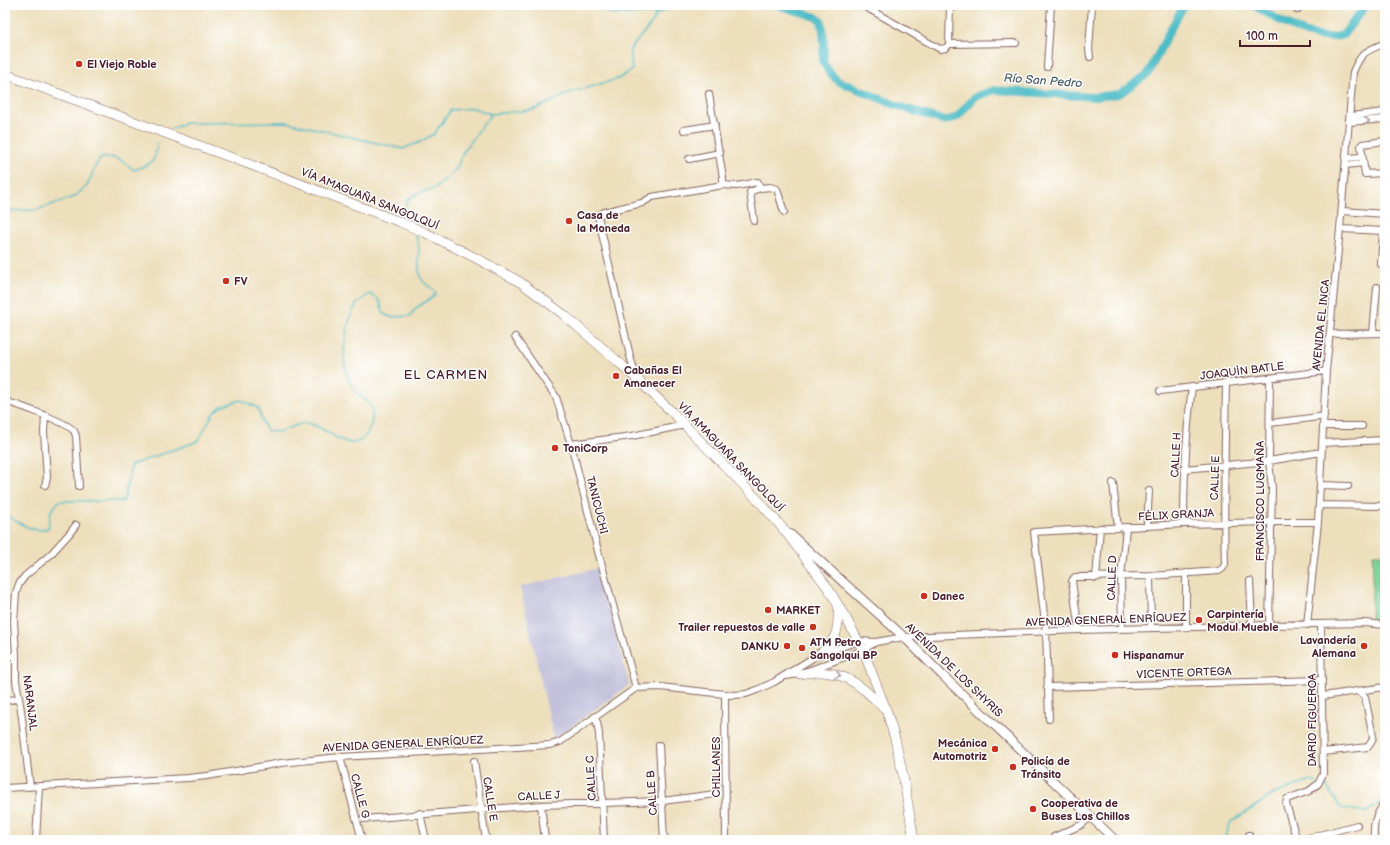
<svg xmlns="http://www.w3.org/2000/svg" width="1390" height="845" font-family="'Balsamiq Sans',sans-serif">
	<rect width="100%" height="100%" fill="#fff"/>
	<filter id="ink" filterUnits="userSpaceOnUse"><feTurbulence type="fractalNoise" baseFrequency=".025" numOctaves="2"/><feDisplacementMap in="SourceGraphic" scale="8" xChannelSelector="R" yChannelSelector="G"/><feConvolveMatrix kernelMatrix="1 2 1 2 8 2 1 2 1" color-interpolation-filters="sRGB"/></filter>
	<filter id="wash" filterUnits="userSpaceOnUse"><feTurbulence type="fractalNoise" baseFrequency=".012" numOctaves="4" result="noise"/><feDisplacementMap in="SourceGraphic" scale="16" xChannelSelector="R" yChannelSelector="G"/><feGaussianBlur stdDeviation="0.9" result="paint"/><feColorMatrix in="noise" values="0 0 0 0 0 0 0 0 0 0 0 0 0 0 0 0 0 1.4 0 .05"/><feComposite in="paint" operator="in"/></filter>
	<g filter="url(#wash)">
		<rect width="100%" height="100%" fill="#eddfbc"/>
		<!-- industrial -->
		<path fill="#c3c1db" d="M 599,568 L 629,685 L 554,739 L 520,587 Z"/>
		<!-- green -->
		<path fill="#79d399" stroke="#627962" d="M 1373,554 L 1385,554 L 1385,621 L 1371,620 Z"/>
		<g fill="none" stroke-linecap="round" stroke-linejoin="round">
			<!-- stream -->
			<path stroke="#4ebcc6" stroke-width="1.5" d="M 172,129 L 186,123 L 287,122 L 403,149 L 420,142 L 434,134 L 451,110 L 473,108 L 491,114 L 533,110 L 572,92 L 618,79 L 632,70 L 630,49 L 653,22 L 658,10
				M 5,211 L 36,210 L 74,197 L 87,186 L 96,165 L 101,158 C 118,156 121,160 134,170 C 153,163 156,163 157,142
				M 405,213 L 407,200 L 418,193 L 436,188 L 457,168 L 463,152 L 491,114
				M 5,515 C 18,521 33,535 48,528 L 51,511 L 59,501 L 124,501 L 131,465 L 198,441 L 214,412 L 222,406 L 241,400 L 258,408 L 263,424 L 268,431 C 271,431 275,432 278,432 C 288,430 296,423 307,423 C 320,424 337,442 351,443 C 368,444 377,417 370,405 C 368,401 362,398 359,395 C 354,391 350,382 348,377 C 340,359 346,321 356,305 C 359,301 366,297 370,294 L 379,300 L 384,314 L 390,317 L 410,316 L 416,308 L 433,297 L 436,293 C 432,287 425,286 421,278 C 415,264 423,248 415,235
				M 1320,784 L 1327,787 L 1341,808 L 1366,812 L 1379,804 L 1385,794
				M 1224,840 L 1231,822 L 1274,794 L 1310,781 L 1317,783"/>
			<!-- river -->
			<path stroke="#4ebcc6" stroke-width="8" d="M 601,5 L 613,11 L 658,10 L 670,5
				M 777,5 L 797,11 L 816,17 L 821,21 L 823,30 L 824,46 L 823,62 L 830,73 L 838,81 L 898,106 L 945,121 L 957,117 L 975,97 L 994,90 L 1094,97 L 1119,94 L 1148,74 L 1168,34 L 1184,5
				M 1253,5 C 1275,17 1305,39 1331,37 C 1335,37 1339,36 1343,35 L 1366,5"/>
		</g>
	</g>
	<g filter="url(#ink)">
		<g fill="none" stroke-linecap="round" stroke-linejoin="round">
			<defs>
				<path id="minor" d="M 862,5 L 940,49 L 946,48 L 949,44 L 950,5
					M 1296,5 L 1297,10
					M 949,44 L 1016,43
					M 1090,57 L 1089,49 L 1092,5
					M 1047,67 L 1051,5
					M 1350,116 L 1385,112
					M 1349,122 L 1385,119
					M 684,130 L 715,125
					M 1385,141 L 1362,144 L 1361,146 L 1365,174 L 1385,173
					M 1346,158 L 1362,157
					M 689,159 L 720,153
					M 1346,165 L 1363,163
					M 723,185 L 737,186 L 758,182 L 760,188 L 770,187 L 777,189 L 784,212
					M 1342,211 L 1385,214
					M 754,221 L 750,192 L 760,188
					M 1340,229 L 1385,231
					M 1381,264 L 1383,231
					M 1373,333 L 1377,287
					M 1330,334 L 1385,333
					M 515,337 L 556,397 L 571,444 L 599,555 L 636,688
					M 636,377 L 630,356 L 598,216 L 604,212 L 642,203 L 652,197 L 723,185 L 723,178 L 709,94
					M 1160,391 L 1326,371
					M 5,401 C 18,405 67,422 74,431 C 75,432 75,434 76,436 L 79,486
					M 45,416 L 44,432 L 47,478 L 45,485
					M 1270,423 L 1304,419 L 1324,416
					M 1323,426 L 1362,426
					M 1322,443 L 1385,440
					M 571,444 L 632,436 L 685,425
					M 1184,469 L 1269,461 L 1321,452
					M 1113,483 L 1118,528
					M 1320,485 L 1348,486
					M 1319,505 L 1385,506
					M 1184,524 C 1184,478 1186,433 1192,387
					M 1147,526 L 1149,491
					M 1186,573 L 1186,627
					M 1150,576 L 1151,628
					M 1096,578 L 1100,528
					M 1250,581 L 1252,625
					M 1269,625 L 1272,488 L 1269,461 L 1270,378
					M 1307,625 L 1318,522 L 1326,371 L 1340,229 L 1353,72 C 1361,52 1366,51 1385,43
					M 1122,629 L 1121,577 L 1126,528
					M 1079,630 L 1072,581 L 1075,577 L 1150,576 L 1219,571 L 1223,568 L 1225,564 C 1223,504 1225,443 1226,383
					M 5,656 L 16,656
					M 786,676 L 800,674 L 863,650 L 876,642
					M 1047,687 L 1322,680
					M 725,694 L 726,840
					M 1323,696 L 1385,687
					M 5,700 L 19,699
					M 594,717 L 597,722 L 599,734 L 604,840
					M 1049,719 L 1046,631 L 1034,532 L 1184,524 L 1271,522 L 1318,522
					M 659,745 L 664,840
					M 1323,752 L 1368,747 L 1372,741 L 1373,736 L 1365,697 L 1358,691
					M 340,757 L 362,840
					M 474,761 L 486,840
					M 30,787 L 21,710 L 16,681 L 16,656 L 14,621 L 16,593 L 19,584 L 25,576 L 50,555 L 69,534 L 76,525
					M 5,788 L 188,778 L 207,776 L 281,763 L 340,757 L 550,745 L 560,742 L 636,688 L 660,687 L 734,695 L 746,694 L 757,690 L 774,682 L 816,656 L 847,645 L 859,641 L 876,642 L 904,637 L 1079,630 L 1269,625 L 1364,623 L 1385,625
					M 541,805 L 545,840
					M 420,813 L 426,840
					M 363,819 L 541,805 L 663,801 L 715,794
					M 1249,835 L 1250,840
					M 1054,837 L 1081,825 L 1091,817
					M 36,840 L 39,787
					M 1297,840 L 1286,804 L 1287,799 L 1309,791 L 1318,784 L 1323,774 L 1321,624
					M 1301,840 L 1357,825
					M 1374,840 C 1373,822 1375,817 1385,802"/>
				<path id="major" d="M 790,534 L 904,637 L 942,675 L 1115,840"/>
				<path id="highway" d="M 5,74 L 238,160 L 400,222 L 426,233 L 476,258 L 520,282 L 563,314 L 622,365 L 672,412 L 758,500 L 785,531 L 828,588 L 847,620 L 863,650 L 887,712 L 895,739 L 903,775 L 914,840
					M 816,656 C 838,643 839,628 838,605
					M 800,674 C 836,666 860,682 884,709"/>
			</defs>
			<!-- minor casing -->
			<use href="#minor" stroke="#83625e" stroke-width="8"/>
			<!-- major casing -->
			<use href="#major" stroke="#83625e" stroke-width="10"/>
			<!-- highway casing -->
			<use href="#highway" stroke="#83625e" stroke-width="10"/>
			<!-- minor -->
			<use href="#minor" stroke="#fff" stroke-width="6"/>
			<!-- major -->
			<use href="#major" stroke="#fff" stroke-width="8"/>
			<!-- highway -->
			<use href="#highway" stroke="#fff" stroke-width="9"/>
		</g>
		<!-- one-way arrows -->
		<defs><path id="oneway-chevron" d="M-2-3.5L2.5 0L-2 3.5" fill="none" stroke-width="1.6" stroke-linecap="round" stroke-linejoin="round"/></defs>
		<g stroke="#ae9aa0">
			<use href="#oneway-chevron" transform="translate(1367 121) rotate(-4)"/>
			<use href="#oneway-chevron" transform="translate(838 675) rotate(17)"/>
		</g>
	</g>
	<!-- markers -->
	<g fill="#c8321e" stroke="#fff" stroke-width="1.5">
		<circle cx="79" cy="64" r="4"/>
		<circle cx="569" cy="221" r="4"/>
		<circle cx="226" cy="281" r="4"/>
		<circle cx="616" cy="376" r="4"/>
		<circle cx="555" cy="448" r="4"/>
		<circle cx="924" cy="596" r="4"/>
		<circle cx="768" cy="610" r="4"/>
		<circle cx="1199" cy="620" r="4"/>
		<circle cx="813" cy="627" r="4"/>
		<circle cx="787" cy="646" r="4"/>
		<circle cx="1364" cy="646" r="4"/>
		<circle cx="802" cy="648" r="4"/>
		<circle cx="1115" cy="655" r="4"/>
		<circle cx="995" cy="749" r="4"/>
		<circle cx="1013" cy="767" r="4"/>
		<circle cx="1033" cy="809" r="4"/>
	</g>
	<g text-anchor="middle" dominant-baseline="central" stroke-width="3" stroke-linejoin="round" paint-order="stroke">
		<!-- poi labels -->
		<g font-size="11" font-weight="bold" fill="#4a1f2b" stroke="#fff" text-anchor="start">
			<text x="87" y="64">El Viejo Roble</text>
			<text x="577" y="215">Casa de<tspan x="577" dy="13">la Moneda</tspan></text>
			<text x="234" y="281">FV</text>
			<text x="624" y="370">Cabañas El<tspan x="624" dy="13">Amanecer</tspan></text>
			<text x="563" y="448">ToniCorp</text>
			<text x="932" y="596">Danec</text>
			<text x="776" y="610">MARKET</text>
			<text x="1207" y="614">Carpintería<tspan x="1207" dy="13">Modul Mueble</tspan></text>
			<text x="805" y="627" text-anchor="end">Trailer repuestos de valle</text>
			<text x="1356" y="640" text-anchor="end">Lavandería<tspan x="1356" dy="13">Alemana</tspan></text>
			<text x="810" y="642">ATM Petro<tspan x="810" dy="13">Sangolqui BP</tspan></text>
			<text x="779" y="646" text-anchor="end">DANKU</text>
			<text x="1123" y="655">Hispanamur</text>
			<text x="987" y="743" text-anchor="end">Mecánica<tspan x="987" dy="13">Automotriz</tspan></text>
			<text x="1021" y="761">Policía de<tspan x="1021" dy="13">Tránsito</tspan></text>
			<text x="1041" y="803">Cooperativa de<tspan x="1041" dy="13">Buses Los Chillos</tspan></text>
		</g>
		<!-- street labels -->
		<g font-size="11" fill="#4a1f2b" stroke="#fff">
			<text transform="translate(370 199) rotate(22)">VÍA AMAGUAÑA SANGOLQUÍ</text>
			<text transform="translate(1321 325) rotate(-84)">AVENIDA EL INCA</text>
			<text transform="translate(1242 371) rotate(-7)">JOAQUÌN BATLE</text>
			<text transform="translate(1176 455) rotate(-87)">CALLE H</text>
			<text transform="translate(731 457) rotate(46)">VÍA AMAGUAÑA SANGOLQUÍ</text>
			<text transform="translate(1215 478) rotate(-88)">CALLE E</text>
			<text transform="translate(1260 501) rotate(-90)">FRANCISCO LUGMAÑA</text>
			<text transform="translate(597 505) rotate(76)">TANICUCHI</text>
			<text transform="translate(1176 515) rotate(-3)">FÈLIX GRANJA</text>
			<text transform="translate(1112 578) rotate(-88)">CALLE D</text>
			<text transform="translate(1106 620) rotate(-2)">AVENIDA GENERAL ENRÍQUEZ</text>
			<text transform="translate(954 670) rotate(44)">AVENIDA DE LOS SHYRIS</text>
			<text transform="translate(1184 673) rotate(-2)">VICENTE ORTEGA</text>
			<text transform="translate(30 703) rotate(83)">NARANJAL</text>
			<text transform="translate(1312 720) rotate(-90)">DARIO FIGUEROA</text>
			<text transform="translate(403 744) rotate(-3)">AVENIDA GENERAL ENRÍQUEZ</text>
			<text transform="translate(716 767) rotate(-90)">CHILLANES</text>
			<text transform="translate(591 778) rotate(-93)">CALLE C</text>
			<text transform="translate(652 793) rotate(-94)">CALLE B</text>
			<text transform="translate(360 796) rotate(75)">CALLE G</text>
			<text transform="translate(539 796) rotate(-3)">CALLE J</text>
			<text transform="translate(490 799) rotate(81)">CALLE E</text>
		</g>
		<!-- water labels -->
		<g font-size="12" font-style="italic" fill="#4c5e69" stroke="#fff">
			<text transform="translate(1043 81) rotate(4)">Río San Pedro</text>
		</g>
		<!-- quarter labels -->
		<g font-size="13" letter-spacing="1" fill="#4a1f2b" stroke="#fff">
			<text x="446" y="375">EL CARMEN</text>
		</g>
	</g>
	<!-- margin -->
	<rect width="1390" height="845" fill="none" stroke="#fff" stroke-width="20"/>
	<!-- scale -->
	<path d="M1240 40v6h70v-6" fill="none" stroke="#4a1f2b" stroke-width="2"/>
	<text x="1246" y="40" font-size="12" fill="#4a1f2b" stroke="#ffffff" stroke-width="3" paint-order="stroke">100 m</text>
</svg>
